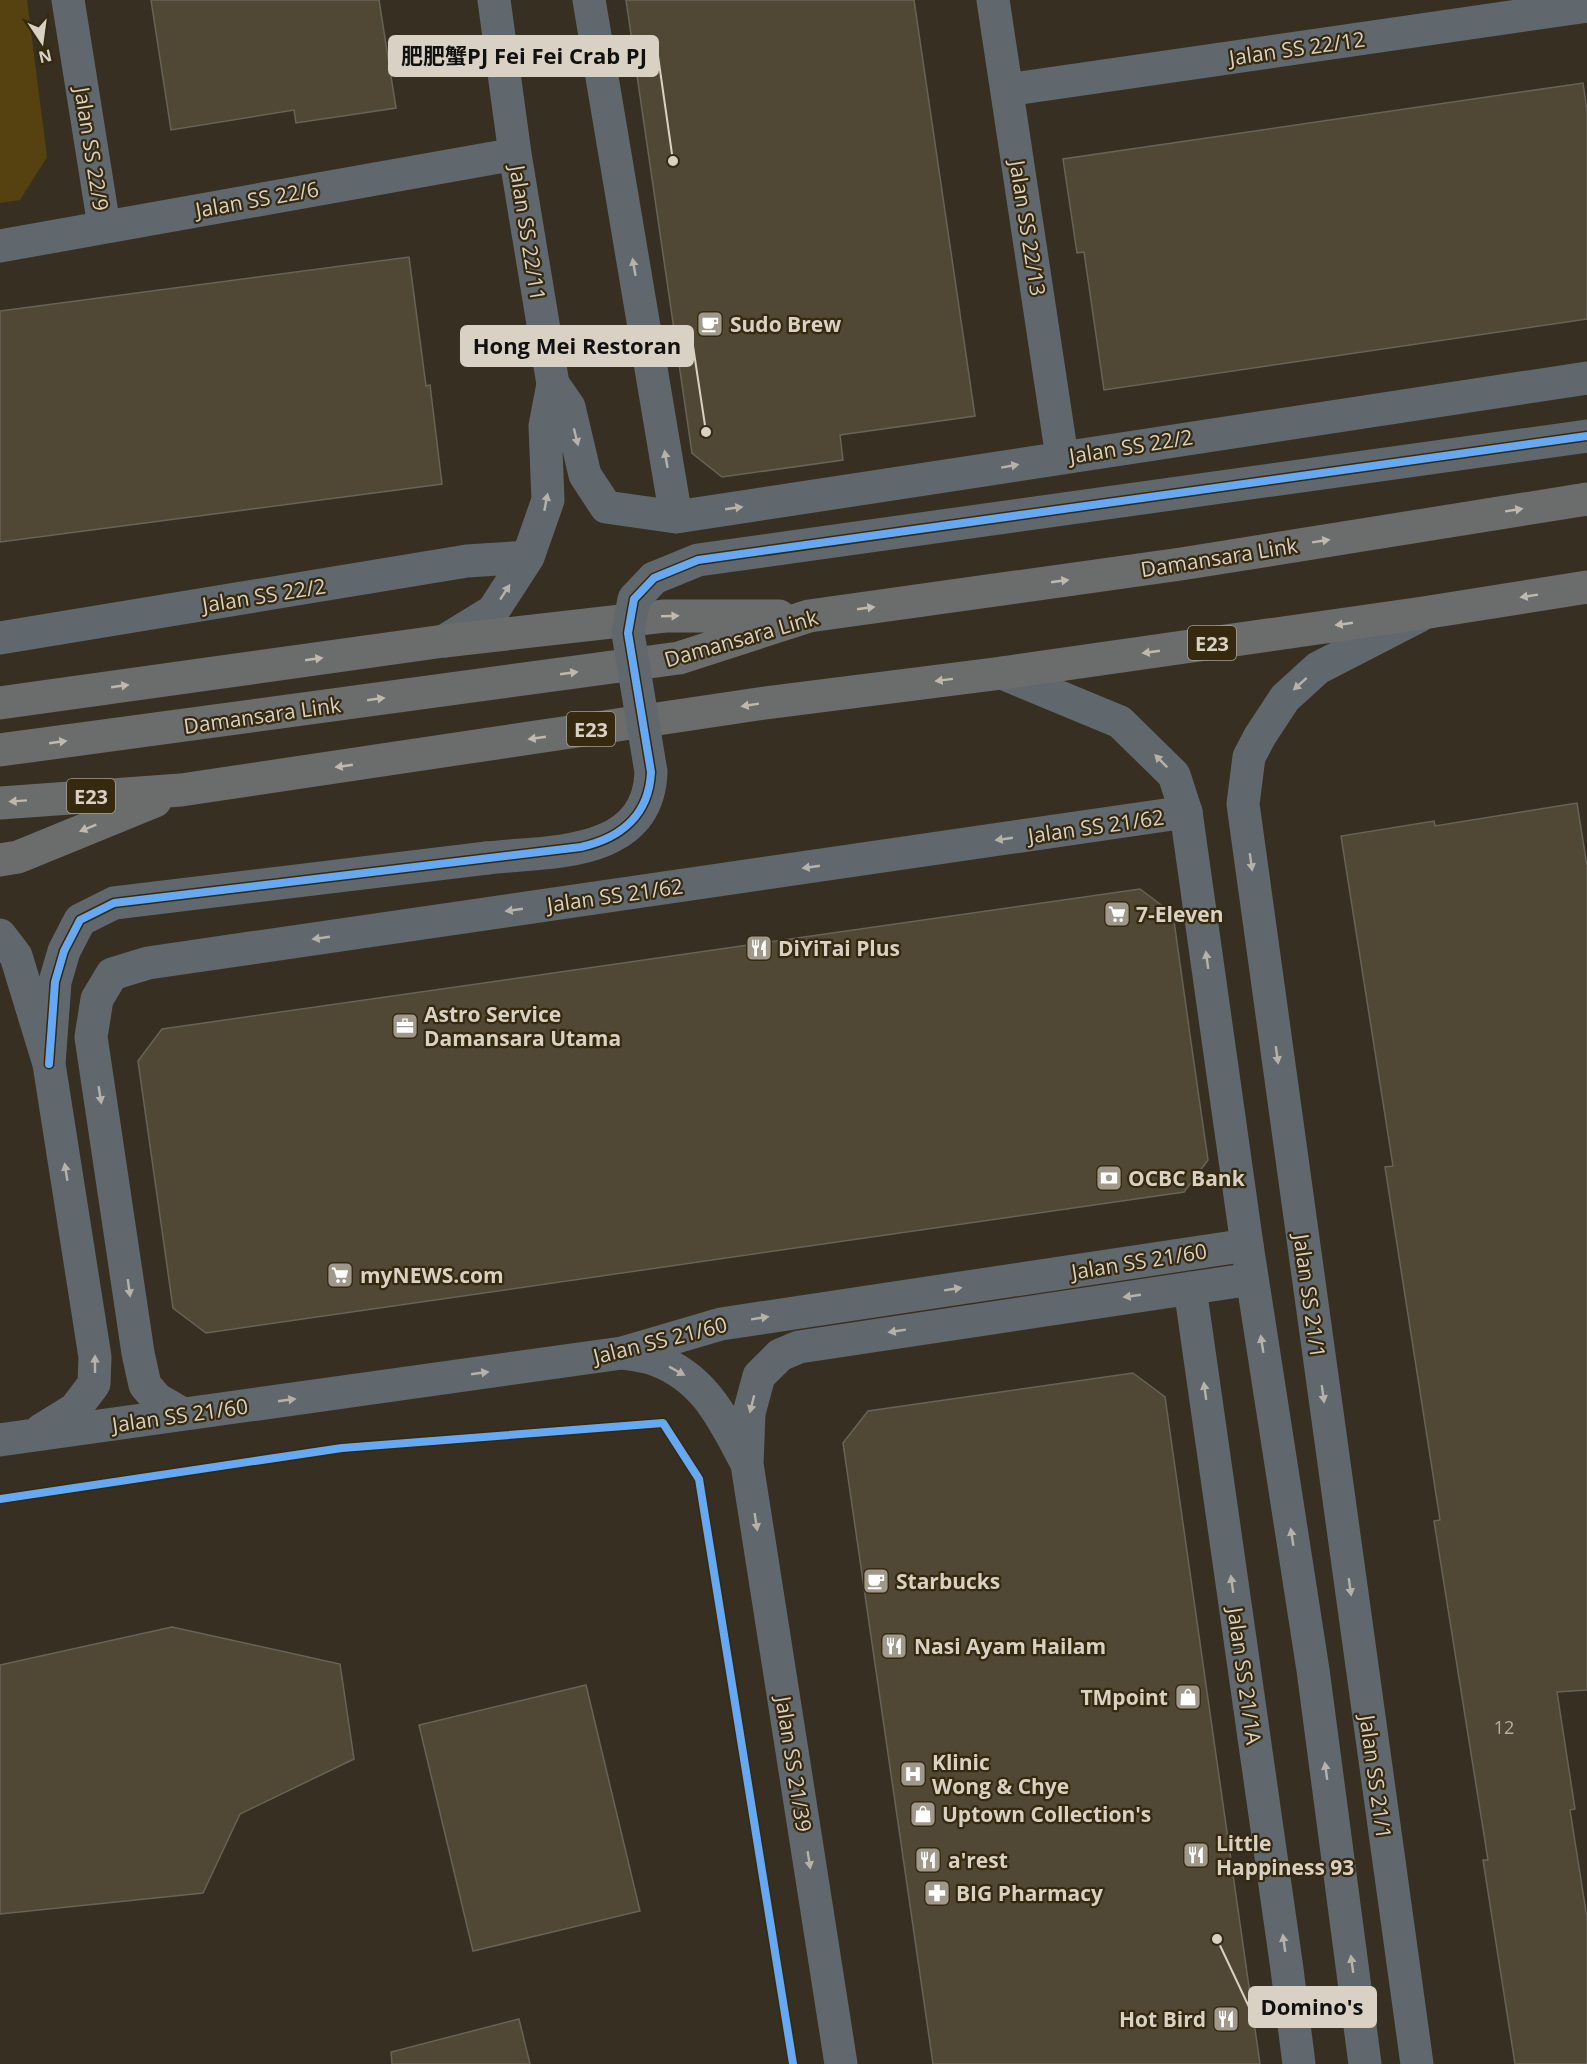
<svg xmlns="http://www.w3.org/2000/svg" width="1587" height="2064" font-family="'Open Sans','Noto Sans SC',sans-serif">
	<rect width="100%" height="100%" fill="#373022"/>
	<!-- green -->
	<path fill="#564111" d="M 0,0 L 27,0 L 47,157 L 20,200 L 0,203 Z"/>
	<!-- building -->
	<path fill="#504734" stroke="#686357" stroke-width="1.5" d="M 151,0 L 379,0 L 396,108 L 296,123 L 294,110 L 171,130 Z
		M 626,0 L 914,0 L 975,416 L 840,435 L 843,460 L 722,477 L 692,453 Z
		M 1583,83 L 1587,111 L 1587,319 L 1104,390 L 1084,252 L 1077,253 L 1063,159 Z
		M 409,257 L 426,386 L 430,385 L 442,484 L 0,542 L 0,311 Z
		M 1577,803 L 1587,866 L 1587,1690 L 1557,1692 L 1575,1809 L 1570,1810 L 1587,1918 L 1587,2064 L 1515,2064 L 1483,1860 L 1488,1860 L 1434,1521 L 1440,1520 L 1385,1167 L 1393,1166 L 1341,836 L 1434,821 L 1435,826 Z
		M 1140,889 L 1173,914 L 1192,1049 L 1208,1160 L 1184,1192 L 206,1333 L 173,1308 L 138,1061 L 162,1029 Z
		M 1133,1373 L 1165,1397 L 1260,2064 L 933,2064 L 843,1443 L 868,1411 Z
		M 172,1627 L 340,1664 L 354,1759 L 240,1814 L 203,1893 L 0,1914 L 0,1665 Z
		M 586,1685 L 640,1911 L 473,1951 L 419,1725 Z
		M 519,2019 L 530,2064 L 392,2064 L 391,2052 Z"/>
	<g fill="none" stroke-linecap="round" stroke-linejoin="round">
		<!-- minor -->
		<path stroke="#61686d" stroke-width="33" d="M 68,0 L 104,226
			M 589,0 L 676,517
			M 993,0 L 1062,457
			M 1007,90 L 1587,6
			M 0,246 L 515,154
			M 553,384 L 569,407 L 585,475 L 606,507 L 676,517 L 1587,378
			M 654,578 L 698,560 L 1587,436
			M 0,638 L 467,561 L 528,557
			M 444,641 L 493,611 L 528,557 L 548,500 L 545,426 L 553,384 L 515,154 L 494,0
			M 0,935 L 16,956 L 49,1064 L 95,1357 L 94,1384 L 75,1409 L 41,1430
			M 49,1064 L 55,982 L 64,951 L 80,920 L 114,903 L 487,858
			M 1190,1288 L 1287,1969 L 1299,2064
			M 624,1353 C 634,1355 646,1356 656,1360 C 705,1378 723,1419 746,1462
			M 183,1414 L 157,1399 L 145,1385 L 138,1353 L 91,1037 L 97,999 L 112,974 L 148,963 L 1186,812
			M 0,1440 L 622,1353 L 721,1324 L 1247,1245
			M 841,2064 L 747,1464 L 749,1413 L 759,1376 L 780,1355 L 799,1347 L 1252,1279"/>
		<!-- tertiary -->
		<path stroke="#61686d" stroke-width="33" d="M 1002,673 L 1120,722 L 1174,775 L 1186,812 L 1247,1245 L 1313,1670 L 1365,2064
			M 1417,2064 L 1243,804 L 1249,757 L 1260,736 L 1285,698 L 1318,668 L 1419,616"/>
		<!-- motorway -->
		<path stroke="#6b6d6c" stroke-width="33" d="M 0,703 L 444,641 L 665,616 L 779,616
			M 0,750 L 679,658 L 809,616 L 1181,564 L 1587,499
			M 0,803 L 181,790 L 758,704 L 1002,673 L 1423,613 L 1587,587
			M 0,860 L 18,857 L 155,801"/>
		<!-- minor-bridge -->
		<path stroke="#61686d" stroke-width="33" d="M 487,858 C 549,851 648,858 651,772 L 628,633 L 634,599 L 654,578"/>
		<defs>
			<path id="cycleway" d="M 49,1064 L 55,982 L 64,951 L 80,920 L 114,903 L 581,847 C 621,838 649,815 651,772 L 628,633 L 634,599 L 654,578 L 698,560 L 1587,436
				M 0,1499 L 342,1448 L 663,1423 L 699,1479 L 793,2064"/>
		</defs>
		<!-- cycleway casing -->
		<use href="#cycleway" stroke="#352910" stroke-width="11"/>
		<!-- cycleway -->
		<use href="#cycleway" stroke="#66a8f1" stroke-width="8"/>
	</g>
	<!-- one-way arrows -->
	<defs><path id="oneway-solid" d="M-6-.8H1V-3.2L6.5 0L1 3.2V.8H-6Z" transform="scale(1.5)"/></defs>
	<g fill="#b5b2a9">
		<use href="#oneway-solid" transform="translate(634 267) rotate(-100)"/>
		<use href="#oneway-solid" transform="translate(576 437) rotate(76)"/>
		<use href="#oneway-solid" transform="translate(666 459) rotate(-100)"/>
		<use href="#oneway-solid" transform="translate(1010 466) rotate(-10)"/>
		<use href="#oneway-solid" transform="translate(546 502) rotate(-79)"/>
		<use href="#oneway-solid" transform="translate(734 508) rotate(-8)"/>
		<use href="#oneway-solid" transform="translate(505 592) rotate(-57)"/>
		<use href="#oneway-solid" transform="translate(1300 684) rotate(138)"/>
		<use href="#oneway-solid" transform="translate(1161 761) rotate(-135)"/>
		<use href="#oneway-solid" transform="translate(1004 839) rotate(172)"/>
		<use href="#oneway-solid" transform="translate(1251 862) rotate(82)"/>
		<use href="#oneway-solid" transform="translate(811 867) rotate(172)"/>
		<use href="#oneway-solid" transform="translate(514 910) rotate(172)"/>
		<use href="#oneway-solid" transform="translate(321 938) rotate(172)"/>
		<use href="#oneway-solid" transform="translate(1207 960) rotate(-98)"/>
		<use href="#oneway-solid" transform="translate(1277 1055) rotate(82)"/>
		<use href="#oneway-solid" transform="translate(100 1095) rotate(81)"/>
		<use href="#oneway-solid" transform="translate(66 1172) rotate(-99)"/>
		<use href="#oneway-solid" transform="translate(129 1288) rotate(82)"/>
		<use href="#oneway-solid" transform="translate(953 1289) rotate(-9)"/>
		<use href="#oneway-solid" transform="translate(1132 1296) rotate(172)"/>
		<use href="#oneway-solid" transform="translate(760 1318) rotate(-9)"/>
		<use href="#oneway-solid" transform="translate(897 1331) rotate(171)"/>
		<use href="#oneway-solid" transform="translate(1262 1344) rotate(-99)"/>
		<use href="#oneway-solid" transform="translate(95 1364) rotate(-90)"/>
		<use href="#oneway-solid" transform="translate(677 1371) rotate(29)"/>
		<use href="#oneway-solid" transform="translate(480 1373) rotate(-8)"/>
		<use href="#oneway-solid" transform="translate(1205 1391) rotate(-98)"/>
		<use href="#oneway-solid" transform="translate(1323 1394) rotate(82)"/>
		<use href="#oneway-solid" transform="translate(287 1400) rotate(-8)"/>
		<use href="#oneway-solid" transform="translate(752 1404) rotate(104)"/>
		<use href="#oneway-solid" transform="translate(756 1522) rotate(81)"/>
		<use href="#oneway-solid" transform="translate(1292 1537) rotate(-99)"/>
		<use href="#oneway-solid" transform="translate(1232 1584) rotate(-98)"/>
		<use href="#oneway-solid" transform="translate(1350 1587) rotate(82)"/>
		<use href="#oneway-solid" transform="translate(1326 1771) rotate(-98)"/>
		<use href="#oneway-solid" transform="translate(809 1860) rotate(81)"/>
		<use href="#oneway-solid" transform="translate(1284 1943) rotate(-98)"/>
		<use href="#oneway-solid" transform="translate(1352 1964) rotate(-98)"/>
	</g>
	<g fill="#beb8ad">
		<use href="#oneway-solid" transform="translate(1514 510) rotate(-9)"/>
		<use href="#oneway-solid" transform="translate(1321 541) rotate(-9)"/>
		<use href="#oneway-solid" transform="translate(1060 581) rotate(-8)"/>
		<use href="#oneway-solid" transform="translate(1529 596) rotate(171)"/>
		<use href="#oneway-solid" transform="translate(866 608) rotate(-8)"/>
		<use href="#oneway-solid" transform="translate(670 616) rotate(-2)"/>
		<use href="#oneway-solid" transform="translate(1344 624) rotate(172)"/>
		<use href="#oneway-solid" transform="translate(1151 652) rotate(172)"/>
		<use href="#oneway-solid" transform="translate(314 659) rotate(-8)"/>
		<use href="#oneway-solid" transform="translate(569 673) rotate(-8)"/>
		<use href="#oneway-solid" transform="translate(944 680) rotate(173)"/>
		<use href="#oneway-solid" transform="translate(120 686) rotate(-8)"/>
		<use href="#oneway-solid" transform="translate(376 699) rotate(-8)"/>
		<use href="#oneway-solid" transform="translate(750 705) rotate(171)"/>
		<use href="#oneway-solid" transform="translate(537 738) rotate(172)"/>
		<use href="#oneway-solid" transform="translate(58 742) rotate(-8)"/>
		<use href="#oneway-solid" transform="translate(344 766) rotate(172)"/>
		<use href="#oneway-solid" transform="translate(18 801) rotate(176)"/>
		<use href="#oneway-solid" transform="translate(88 828) rotate(158)"/>
	</g>
	<!-- icons -->
	<defs>
		<symbol id="cafe-square" viewBox="-11 -11 22 22"><rect x="-9" y="-9" width="18" height="18" rx="4" fill="#a0998b" stroke="#352910"/><path d="M-5.5-4.5H6V0H3Q3 3.5 0 3.5H-2.5Q-5.5 3.5-5.5 0ZM3-3.2v2h1.7v-2ZM-6 4.5H4V6H-6Z" fill="#fff"/></symbol>
		<symbol id="supermarket-square" viewBox="-11 -11 22 22"><rect x="-9" y="-9" width="18" height="18" rx="4" fill="#a0998b" stroke="#352910"/><path d="M-6-5.5h2.5l.6 2H6L4.5 2H-2.5L-4.4-4H-6ZM-1.5 3.2a1.3 1.3 0 1 0 .1 0ZM3 3.2a1.3 1.3 0 1 0 .1 0Z" fill="#fff"/></symbol>
		<symbol id="restaurant-square" viewBox="-11 -11 22 22"><rect x="-9" y="-9" width="18" height="18" rx="4" fill="#a0998b" stroke="#352910"/><path d="M-5-6h1v4h1v-4h1v4h1v-4h1v5L-1.5 .5V6h-2V.5L-5-1ZM5-6V6H3V1.5H1.5Q1.5-4 5-6Z" fill="#fff"/></symbol>
		<symbol id="office-square" viewBox="-11 -11 22 22"><rect x="-9" y="-9" width="18" height="18" rx="4" fill="#a0998b" stroke="#352910"/><path d="M-6-3h4V-5.5h4V-3h4V5H-6ZM-1-4.5V-3h2v-1.5ZM-6 0V1H6V0Z" fill="#fff"/></symbol>
		<symbol id="bank-square" viewBox="-11 -11 22 22"><rect x="-9" y="-9" width="18" height="18" rx="4" fill="#a0998b" stroke="#352910"/><path d="M-6-4H6V4H-6ZM0-2.3a2.3 2.3 0 1 0 0 4.6a2.3 2.3 0 1 0 0-4.6Z" fill="#fff"/></symbol>
		<symbol id="shop-square" viewBox="-11 -11 22 22"><rect x="-9" y="-9" width="18" height="18" rx="4" fill="#a0998b" stroke="#352910"/><path d="M-5-2.5h2.3a2.7 3.5 0 0 1 5.4 0H5L5.5 6h-11ZM-1.5-2.5h3a1.5 2.3 0 0 0-3 0Z" fill="#fff"/></symbol>
		<symbol id="hospital-square" viewBox="-11 -11 22 22"><rect x="-9" y="-9" width="18" height="18" rx="4" fill="#a0998b" stroke="#352910"/><path d="M-5-5h3v3.5h4V-5h3V5h-3V1.5h-4V5h-3Z" fill="#fff"/></symbol>
		<symbol id="pharmacy-square" viewBox="-11 -11 22 22"><rect x="-9" y="-9" width="18" height="18" rx="4" fill="#a0998b" stroke="#352910"/><path d="M-2-6h4v4h4v4h-4v4h-4v-4h-4v-4h4Z" fill="#fff"/></symbol>
	</defs>
	<g fill-rule="evenodd">
		<use href="#cafe-square" x="695" y="309" width="30" height="30"/>
		<use href="#supermarket-square" x="1102" y="899" width="30" height="30"/>
		<use href="#restaurant-square" x="744" y="933" width="30" height="30"/>
		<use href="#office-square" x="390" y="1011" width="30" height="30"/>
		<use href="#bank-square" x="1094" y="1163" width="30" height="30"/>
		<use href="#supermarket-square" x="325" y="1260" width="30" height="30"/>
		<use href="#cafe-square" x="861" y="1566" width="30" height="30"/>
		<use href="#restaurant-square" x="879" y="1631" width="30" height="30"/>
		<use href="#shop-square" x="1173" y="1682" width="30" height="30"/>
		<use href="#hospital-square" x="898" y="1759" width="30" height="30"/>
		<use href="#shop-square" x="908" y="1799" width="30" height="30"/>
		<use href="#restaurant-square" x="1181" y="1840" width="30" height="30"/>
		<use href="#restaurant-square" x="913" y="1845" width="30" height="30"/>
		<use href="#pharmacy-square" x="922" y="1878" width="30" height="30"/>
		<use href="#restaurant-square" x="1211" y="2004" width="30" height="30"/>
	</g>
	<g text-anchor="middle" dominant-baseline="central" stroke-width="4.5" stroke-linejoin="round" paint-order="stroke">
		<!-- number labels -->
		<g font-size="18" fill="#b7ae9f">
			<text x="1504" y="1727">12</text>
		</g>
		<!-- shield labels -->
		<g fill="#352910" stroke="#a89f8d" stroke-width="1.5">
			<rect x="1188" y="626" width="48" height="34" rx="4.5"/>
			<rect x="567" y="712" width="48" height="34" rx="4.5"/>
			<rect x="67" y="779" width="48" height="34" rx="4.5"/>
		</g>
		<g font-size="20" font-weight="bold" fill="#d9d1c3">
			<text x="1212" y="643">E23</text>
			<text x="591" y="729">E23</text>
			<text x="91" y="796">E23</text>
		</g>
		<!-- street labels -->
		<g font-size="21" fill="#d9d1c3" stroke="#352910">
			<text transform="translate(1297 48) rotate(-8)">Jalan SS 22/12</text>
			<text transform="translate(92 149) rotate(81)">Jalan SS 22/9</text>
			<text transform="translate(257 199) rotate(-10)">Jalan SS 22/6</text>
			<text transform="translate(1028 228) rotate(81)">Jalan SS 22/13</text>
			<text transform="translate(528 233) rotate(81)">Jalan SS 22/11</text>
			<text transform="translate(1131 446) rotate(-9)">Jalan SS 22/2</text>
			<text transform="translate(1219 557) rotate(-9)">Damansara Link</text>
			<text transform="translate(264 595) rotate(-9)">Jalan SS 22/2</text>
			<text transform="translate(741 638) rotate(-16)">Damansara Link</text>
			<text transform="translate(262 715) rotate(-8)">Damansara Link</text>
			<text transform="translate(1096 826) rotate(-8)">Jalan SS 21/62</text>
			<text transform="translate(615 895) rotate(-8)">Jalan SS 21/62</text>
			<text transform="translate(1139 1261) rotate(-9)">Jalan SS 21/60</text>
			<text transform="translate(1310 1296) rotate(82)">Jalan SS 21/1</text>
			<text transform="translate(660 1340) rotate(-14)">Jalan SS 21/60</text>
			<text transform="translate(180 1415) rotate(-8)">Jalan SS 21/60</text>
			<text transform="translate(1245 1676) rotate(82)">Jalan SS 21/1A</text>
			<text transform="translate(794 1764) rotate(81)">Jalan SS 21/39</text>
			<text transform="translate(1376 1777) rotate(82)">Jalan SS 21/1</text>
		</g>
		<!-- poi labels -->
		<g font-size="21" font-weight="bold" fill="#d9d1c3" stroke="#352910" text-anchor="start">
			<text x="730" y="324">Sudo Brew</text>
			<text x="1136" y="914">7-Eleven</text>
			<text x="778" y="948">DiYiTai Plus</text>
			<text x="424" y="1014">Astro Service<tspan x="424" dy="24">Damansara Utama</tspan></text>
			<text x="1128" y="1178">OCBC Bank</text>
			<text x="360" y="1275">myNEWS.com</text>
			<text x="896" y="1581">Starbucks</text>
			<text x="914" y="1646">Nasi Ayam Hailam</text>
			<text x="1168" y="1697" text-anchor="end">TMpoint</text>
			<text x="932" y="1762">Klinic<tspan x="932" dy="24">Wong &amp; Chye</tspan></text>
			<text x="942" y="1814">Uptown Collection's</text>
			<text x="1216" y="1843">Little<tspan x="1216" dy="24">Happiness 93</tspan></text>
			<text x="948" y="1860">a'rest</text>
			<text x="956" y="1893">BIG Pharmacy</text>
			<text x="1206" y="2019" text-anchor="end">Hot Bird</text>
		</g>
	</g>
	<!-- callouts -->
	<path fill="none" stroke="#d9d1c3" stroke-width="2" d="M673 161L658 56M706 432L693 346M1217 1939L1249 2007"/>
	<g fill="#d9d1c3" stroke="#352910" stroke-width="2">
		<circle cx="673" cy="161" r="6"/>
		<circle cx="706" cy="432" r="6"/>
		<circle cx="1217" cy="1939" r="6"/>
	</g>
	<g fill="#d9d1c3" stroke="#d9d1c3" stroke-width="2">
		<rect x="389" y="36" width="269" height="40" rx="6"/>
		<rect x="461" y="326" width="232" height="40" rx="6"/>
		<rect x="1249" y="1987" width="127" height="40" rx="6"/>
	</g>
	<g font-size="22" text-anchor="middle" font-weight="bold" fill="#111">
		<text x="524" y="64">肥肥蟹PJ Fei Fei Crab PJ</text>
		<text x="577" y="354">Hong Mei Restoran</text>
		<text x="1312" y="2015">Domino's</text>
	</g>
	<!-- north arrow -->
	<g transform="translate(42 42) rotate(167)" stroke="#352910" stroke-width="4.5" paint-order="stroke">
	<path d="M0-4.5L10 22L0 15L-10 22Z" fill="#d9d1c3"/>
	<text y="-9" font-size="16" font-weight="bold" text-anchor="middle" fill="#d9d1c3">N</text>
	</g>
</svg>
